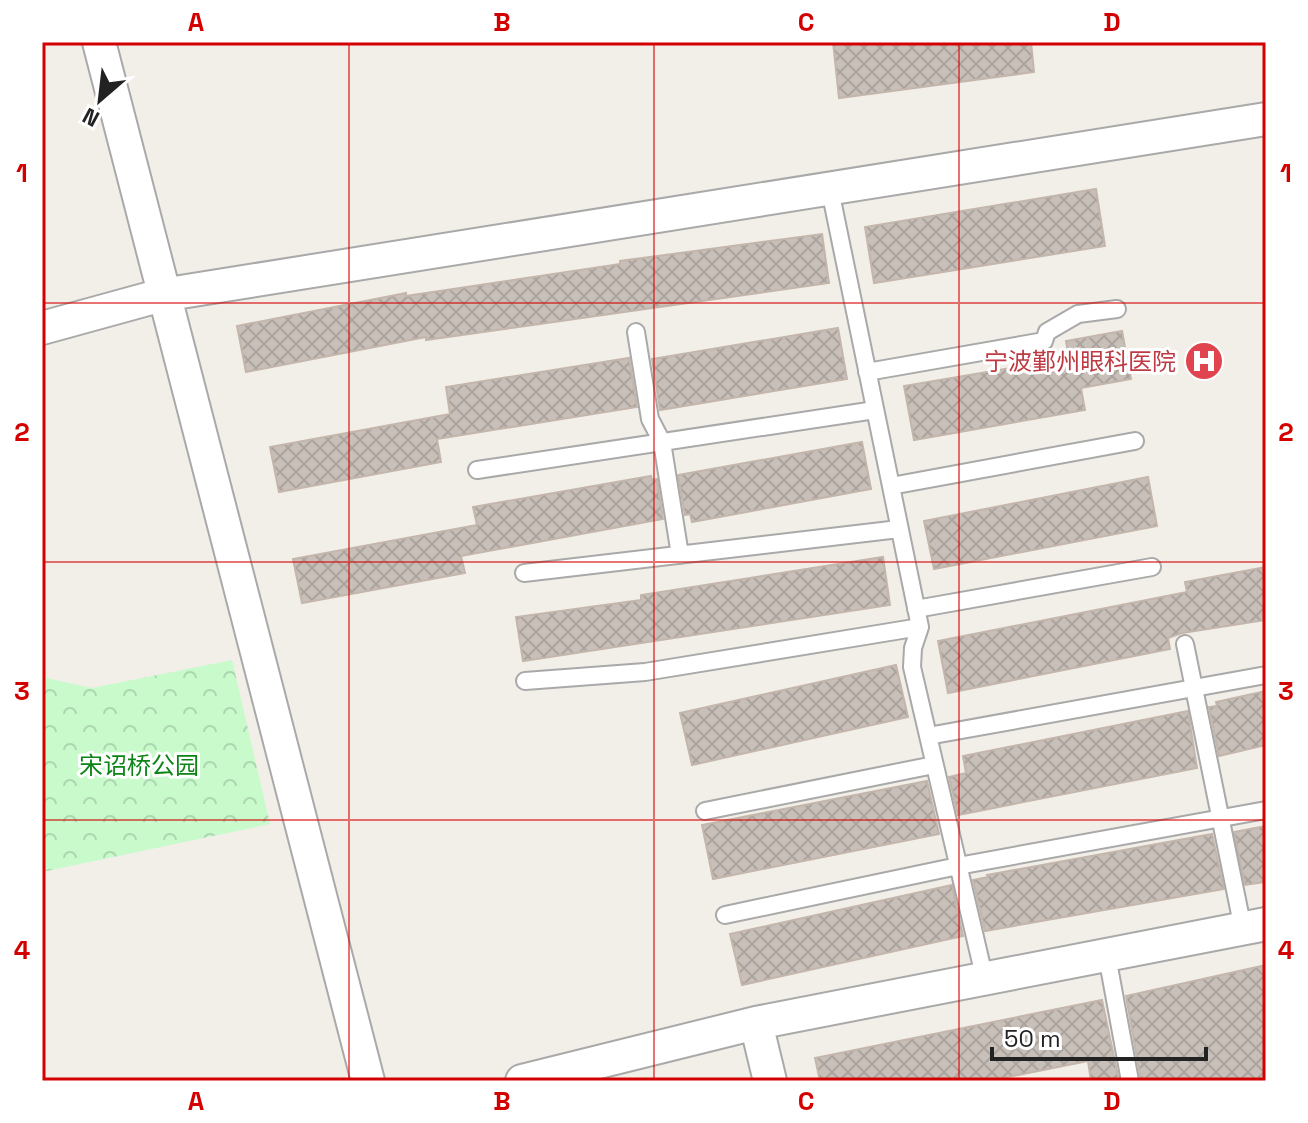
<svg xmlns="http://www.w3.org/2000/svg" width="1308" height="1123" font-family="'Space Grotesk','Noto Sans SC',sans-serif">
	<defs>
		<pattern id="park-crowns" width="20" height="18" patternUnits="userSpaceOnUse" patternTransform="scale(2)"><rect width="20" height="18" fill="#c8facc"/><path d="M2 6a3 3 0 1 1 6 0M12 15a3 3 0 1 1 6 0" fill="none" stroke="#acd6af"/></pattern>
		<pattern id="building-cross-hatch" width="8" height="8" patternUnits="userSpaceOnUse" patternTransform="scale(2)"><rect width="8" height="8" fill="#c7bfb8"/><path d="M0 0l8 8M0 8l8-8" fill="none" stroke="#aba49e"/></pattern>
	</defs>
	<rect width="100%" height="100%" fill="#f2efe9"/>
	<!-- park -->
	<path fill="url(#park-crowns)" d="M 232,660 L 270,824 L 42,872 L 42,677 L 92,688 Z"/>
	<!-- building -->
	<path fill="url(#building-cross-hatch)" stroke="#c4b6ab" stroke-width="2" d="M 833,42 L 1031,42 L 1034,72 L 839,98 Z
		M 1096,189 L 1105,246 L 874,283 L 865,227 Z
		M 822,234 L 829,283 L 426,340 L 426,337 L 246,372 L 237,326 L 406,293 L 406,296 L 620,264 L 620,261 Z
		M 838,328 L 847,379 L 660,410 L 652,359 Z
		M 1122,331 L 1131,379 L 1081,388 L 1085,410 L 914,440 L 904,386 L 1069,358 L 1066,341 Z
		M 629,358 L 637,407 L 437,439 L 441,462 L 279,492 L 270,447 L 450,414 L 446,387 Z
		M 862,442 L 871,489 L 692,522 L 690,514 L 685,515 L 678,475 Z
		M 651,476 L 652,480 L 657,479 L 663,519 L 461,556 L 465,573 L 302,603 L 293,559 L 477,525 L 473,507 Z
		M 1148,477 L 1157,526 L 934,569 L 924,521 Z
		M 883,557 L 890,605 L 523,661 L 516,617 L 641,600 L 641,595 Z
		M 1266,567 L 1266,620 L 1182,633 L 1168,638 L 1170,649 L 948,693 L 938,641 L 1187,592 L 1185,582 Z
		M 896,665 L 908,717 L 692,765 L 680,713 Z
		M 1266,691 L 1266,745 L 1219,756 L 1209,707 L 1217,706 L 1216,702 Z
		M 1188,711 L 1197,768 L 958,815 L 949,777 L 966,773 L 963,756 Z
		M 927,781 L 939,834 L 713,879 L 702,825 Z
		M 1266,826 L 1266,882 L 1245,885 L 1234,832 Z
		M 1212,834 L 1224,889 L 985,931 L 973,880 L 988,877 L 987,875 Z
		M 952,885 L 963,936 L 742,985 L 730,934 Z
		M 1266,965 L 1266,1081 L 1141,1081 L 1126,996 Z
		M 1102,1000 L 1119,1081 L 1091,1081 L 1088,1061 L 988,1081 L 820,1081 L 815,1058 Z"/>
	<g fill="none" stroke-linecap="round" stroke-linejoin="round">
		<defs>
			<path id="lane" d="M 830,190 L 920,627 L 913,648 L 912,667 L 985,980
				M 636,332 L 650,419 L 662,442 L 680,555
				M 867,372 L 1044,341 L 1047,332 L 1078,314 L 1117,309
				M 477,470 L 875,410
				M 891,486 L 1135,441
				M 524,573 L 899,529
				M 916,609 L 1152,567
				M 1185,644 L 1243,929
				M 525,681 L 645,672 L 920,627
				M 928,736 L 1266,675
				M 705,811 L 934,765
				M 725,915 L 958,866 L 1266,810
				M 1107,956 L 1130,1081"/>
			<path id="street" d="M 99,42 L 368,1081
				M 42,328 L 162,295 L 1266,119
				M 756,1023 L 770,1081
				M 522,1081 L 756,1023 L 1266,924"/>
		</defs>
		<!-- lane casing -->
		<use href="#lane" stroke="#a9a9a9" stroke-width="20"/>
		<!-- street casing -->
		<use href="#street" stroke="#a9a9a9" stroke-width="36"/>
		<!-- lane -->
		<use href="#lane" stroke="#fff" stroke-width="16"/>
		<!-- street -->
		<use href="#street" stroke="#fff" stroke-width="32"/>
	</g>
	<!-- grid -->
	<path fill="none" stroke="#d40000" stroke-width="2" stroke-opacity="0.55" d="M 349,42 L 349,1081M 654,42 L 654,1081M 959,42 L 959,1081M 42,303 L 1266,303M 42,562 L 1266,562M 42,820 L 1266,820"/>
	<!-- icons -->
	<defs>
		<symbol id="hospital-disc" viewBox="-11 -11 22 22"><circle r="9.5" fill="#e0444e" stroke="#fff"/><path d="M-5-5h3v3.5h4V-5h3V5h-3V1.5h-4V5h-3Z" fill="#fff"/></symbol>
	</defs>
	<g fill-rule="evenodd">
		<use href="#hospital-disc" x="1182" y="339" width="44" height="44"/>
	</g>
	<g text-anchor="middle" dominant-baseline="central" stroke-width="6" stroke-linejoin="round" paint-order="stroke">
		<!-- health labels -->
		<g font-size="24" fill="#be3a42" stroke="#fff" text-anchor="end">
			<text x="1176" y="361">宁波鄞州眼科医院</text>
		</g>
		<!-- park labels -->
		<g font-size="24" fill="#0c8416" stroke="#fff">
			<text x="139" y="765">宋诏桥公园</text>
		</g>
	</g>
	<!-- border -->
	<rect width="1308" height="1123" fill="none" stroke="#ffffff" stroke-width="88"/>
	<!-- north arrow -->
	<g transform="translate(100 100) rotate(208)" stroke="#ffffff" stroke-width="6" paint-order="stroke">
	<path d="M0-6L14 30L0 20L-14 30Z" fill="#222222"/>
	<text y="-12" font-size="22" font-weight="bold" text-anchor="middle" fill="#222222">N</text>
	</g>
	<!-- scale -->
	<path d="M992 1047v12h214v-12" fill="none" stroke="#222222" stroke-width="4"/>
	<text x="1004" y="1047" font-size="24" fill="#222222" stroke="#ffffff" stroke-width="6" paint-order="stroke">50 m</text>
	<rect x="44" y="44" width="1220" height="1035" fill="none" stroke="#d40000" stroke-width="3"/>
	<g font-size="26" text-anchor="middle" font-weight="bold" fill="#d40000">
		<text x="196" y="31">A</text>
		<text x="502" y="31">B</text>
		<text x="806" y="31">C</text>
		<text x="1112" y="31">D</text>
		<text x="22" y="182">1</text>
		<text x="1286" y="182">1</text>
		<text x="22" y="441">2</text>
		<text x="1286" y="441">2</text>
		<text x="22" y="700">3</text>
		<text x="1286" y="700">3</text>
		<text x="22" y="959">4</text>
		<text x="1286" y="959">4</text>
		<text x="196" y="1110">A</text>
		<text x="502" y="1110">B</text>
		<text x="806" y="1110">C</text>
		<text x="1112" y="1110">D</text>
	</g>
</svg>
